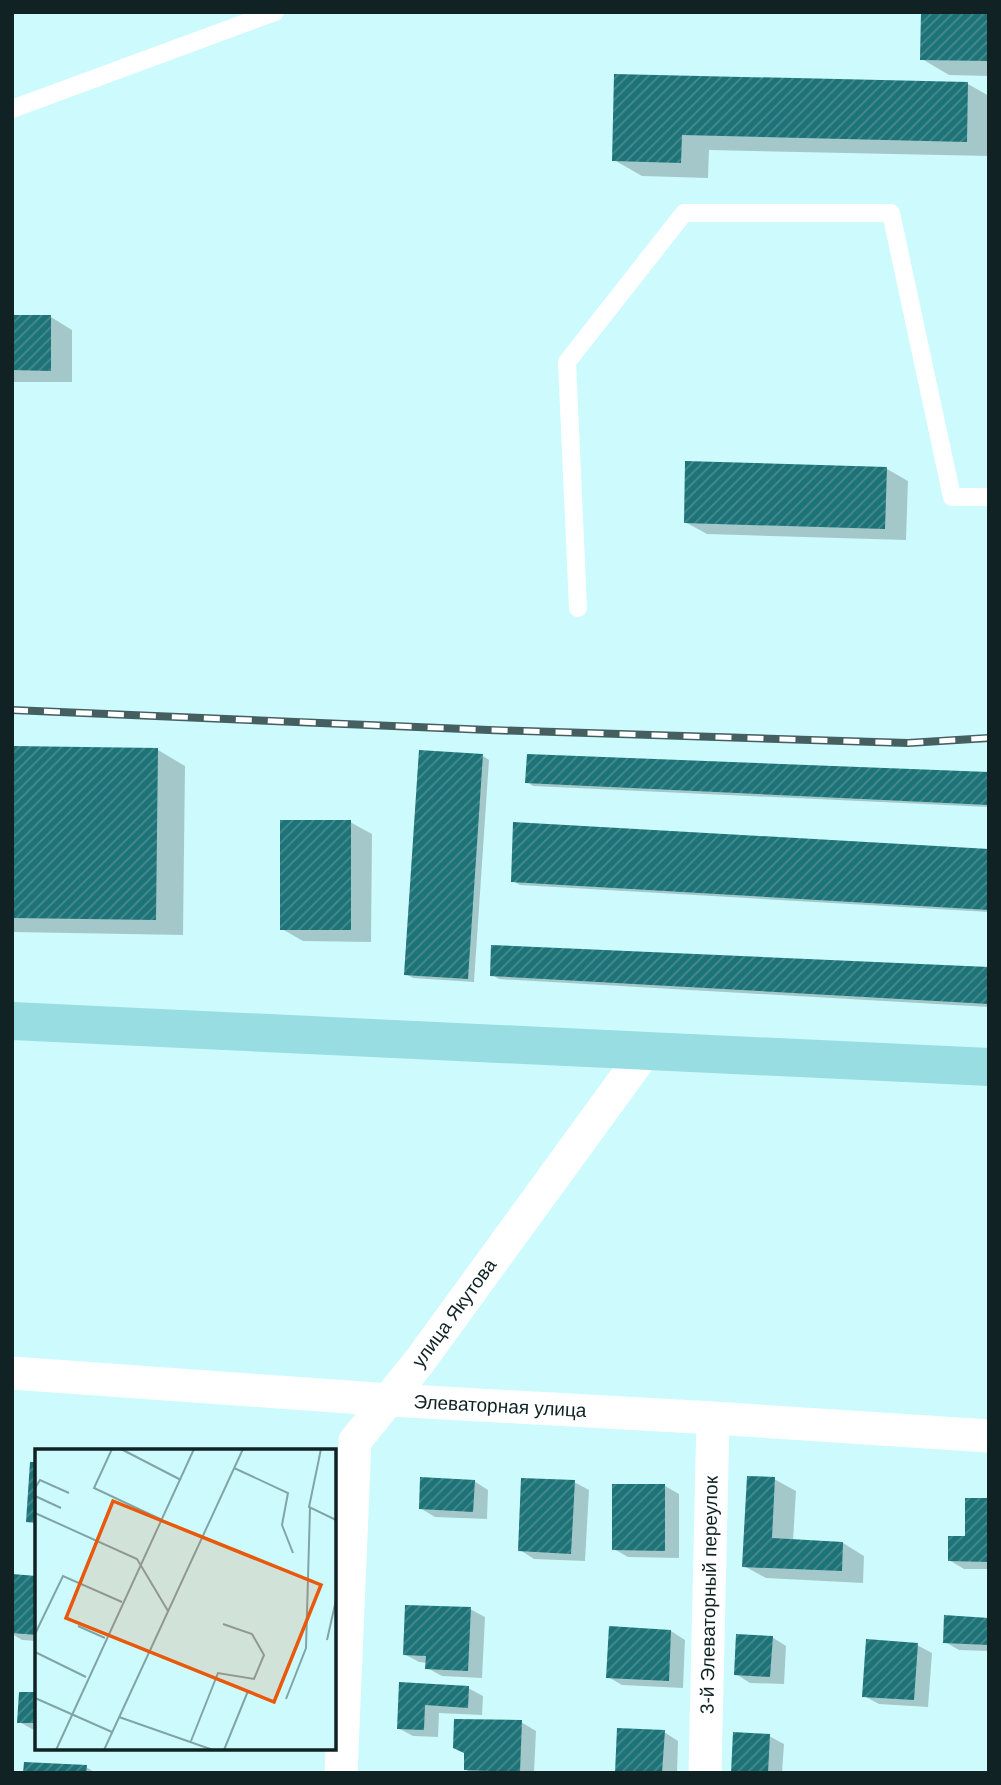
<svg xmlns="http://www.w3.org/2000/svg" width="1001" height="1785" font-family="Arial,sans-serif">
	<defs>
		<pattern id="building-hatch" width="6" height="6" patternUnits="userSpaceOnUse" patternTransform="scale(1.75)"><rect width="6" height="6" fill="#1d7478"/><path d="M-1 1l2-2M0 6l6-6M5 7l2-2" fill="none" stroke="#4b8a8d"/></pattern>
	</defs>
	<rect width="100%" height="100%" fill="#cdfbfd"/>
	<!-- shadow -->
	<path fill="#0003" d="M 989,12 L 989,76 L 949,75 L 922,59 Z
		M 616,75 L 968,84 L 989,96 L 989,156 L 709,150 L 708,178 L 642,176 L 614,160 Z
		M 12,317 L 51,317 L 72,330 L 72,382 L 12,382 Z
		M 887,469 L 908,481 L 906,540 L 707,534 L 685,522 Z
		M 12,748 L 158,750 L 185,766 L 183,935 L 12,932 Z
		M 483,756 L 489,760 L 474,982 L 413,978 L 406,974 Z
		M 989,774 L 989,807 L 533,786 L 527,782 Z
		M 350,822 L 372,834 L 371,942 L 303,941 L 282,929 Z
		M 989,851 L 989,912 L 520,885 L 513,881 Z
		M 989,969 L 989,1007 L 499,979 L 492,975 Z
		M 774,1479 L 796,1491 L 793,1541 L 843,1543 L 864,1556 L 863,1583 L 766,1578 L 744,1566 Z
		M 474,1481 L 488,1490 L 487,1519 L 435,1517 L 420,1508 Z
		M 574,1482 L 589,1490 L 585,1561 L 534,1559 L 520,1550 Z
		M 665,1486 L 679,1494 L 679,1558 L 628,1557 L 614,1549 Z
		M 989,1500 L 989,1569 L 964,1569 L 949,1560 Z
		M 12,1576 L 37,1578 L 37,1641 L 22,1640 L 12,1634 Z
		M 470,1609 L 485,1617 L 482,1678 L 442,1676 L 427,1668 L 427,1663 L 419,1662 L 404,1654 Z
		M 989,1619 L 989,1651 L 959,1650 L 945,1642 Z
		M 671,1631 L 685,1640 L 683,1688 L 622,1685 L 608,1677 Z
		M 772,1637 L 786,1646 L 784,1684 L 750,1683 L 736,1674 Z
		M 917,1645 L 932,1653 L 928,1707 L 879,1704 L 864,1696 Z
		M 401,1684 L 468,1688 L 483,1696 L 482,1715 L 439,1713 L 438,1737 L 413,1736 L 398,1728 Z
		M 37,1694 L 37,1730 L 34,1730 L 19,1722 Z
		M 521,1722 L 536,1731 L 534,1773 L 471,1773 L 465,1769 L 466,1753 Z
		M 664,1732 L 678,1741 L 677,1773 L 617,1773 Z
		M 769,1736 L 784,1744 L 782,1773 L 733,1773 Z
		M 86,1767 L 96,1773 L 25,1773 Z"/>
	<!-- building -->
	<path fill="url(#building-hatch)" d="M 921,12 L 989,12 L 989,61 L 920,60 Z
		M 614,74 L 968,82 L 967,142 L 682,135 L 681,163 L 612,161 Z
		M 12,315 L 51,315 L 51,371 L 12,370 Z
		M 685,461 L 887,467 L 885,529 L 684,523 Z
		M 12,746 L 158,748 L 156,920 L 12,918 Z
		M 419,750 L 483,754 L 468,979 L 404,975 Z
		M 527,754 L 989,772 L 989,805 L 525,783 Z
		M 280,820 L 351,820 L 351,930 L 280,930 Z
		M 513,822 L 989,849 L 989,910 L 511,882 Z
		M 491,945 L 989,967 L 989,1004 L 490,976 Z
		M 30,1462 L 37,1462 L 37,1523 L 26,1522 Z
		M 747,1476 L 775,1477 L 772,1538 L 843,1542 L 842,1571 L 742,1567 Z
		M 420,1477 L 475,1480 L 473,1512 L 419,1509 Z
		M 521,1478 L 575,1480 L 571,1554 L 518,1551 Z
		M 612,1484 L 665,1484 L 665,1551 L 612,1550 Z
		M 965,1498 L 989,1498 L 989,1562 L 948,1561 L 948,1536 L 965,1536 Z
		M 12,1574 L 37,1576 L 37,1635 L 12,1633 Z
		M 405,1605 L 471,1607 L 468,1671 L 425,1669 L 426,1656 L 403,1655 Z
		M 944,1615 L 989,1618 L 989,1645 L 943,1643 Z
		M 609,1626 L 671,1630 L 669,1681 L 606,1678 Z
		M 736,1634 L 773,1636 L 770,1677 L 734,1675 Z
		M 866,1639 L 918,1643 L 914,1700 L 862,1697 Z
		M 399,1682 L 469,1686 L 468,1708 L 425,1705 L 424,1730 L 397,1729 Z
		M 19,1692 L 37,1692 L 37,1723 L 17,1723 Z
		M 454,1719 L 522,1720 L 520,1772 L 464,1770 L 464,1753 L 453,1748 Z
		M 617,1728 L 665,1730 L 662,1773 L 615,1773 Z
		M 733,1732 L 770,1734 L 768,1773 L 731,1773 Z
		M 24,1762 L 87,1765 L 86,1773 L 23,1773 Z"/>
	<g fill="none" stroke-linecap="round" stroke-linejoin="round">
		<!-- lane -->
		<path stroke="#fff" stroke-width="18" d="M 12,109 L 275,12
			M 578,608 L 567,362 L 684,213 L 891,213 L 952,497 L 989,497"/>
		<!-- street -->
		<path stroke="#fff" stroke-width="33" d="M 12,1373 L 390,1400 L 713,1418 L 989,1436
			M 341,1773 L 355,1441 L 419,1362 L 646,1050
			M 705,1773 L 713,1418"/>
		<!-- primary -->
		<path stroke="#98dde1" stroke-width="38" d="M 12,1021 L 989,1067"/>
		<defs>
			<path id="rail" d="M 12,710 L 489,730 L 908,743 L 989,738"/>
		</defs>
		<!-- rail casing -->
		<use href="#rail" stroke="#455f60" stroke-width="8"/>
		<!-- rail -->
		<use href="#rail" stroke="#fff" stroke-width="5" stroke-dasharray="16" stroke-linecap="butt"/>
	</g>
	<g text-anchor="middle" dominant-baseline="central" stroke-width="7" stroke-linejoin="round" paint-order="stroke">
		<!-- street labels -->
		<g font-size="19" fill="#102223" stroke="#fff">
			<text transform="translate(454 1313) rotate(-54)">улица Якутова</text>
			<text transform="translate(500 1406) rotate(3)">Элеваторная улица</text>
			<text transform="translate(709 1595) rotate(-89)">3-й Элеваторный переулок</text>
		</g>
	</g>
	<!-- overview -->
	<g transform="translate(35 1449)">
		<rect width="301" height="301" fill="#cdfbfd"/>
		<path fill="none" stroke="#81a4a6" stroke-width="2" d="M 77,0 L 59,39 L 127,71M 86,0 L 146,31M 286,0 L 274,58 L 301,71M 199,19 L 253,44 L 247,76 L 258,104M 0,39 L 5,31 L 34,44M 0,47 L 26,59M 0,64 L 102,110 L 133,162M 43,177 L 70,189M 0,185 L 28,127 L 87,153M 292,191 L 301,151M 0,203 L 51,228M 0,249 L 77,283M 251,250 L 271,199 L 275,59M 84,268 L 178,301M 156,292 L 183,224 L 219,230 L 229,206 L 217,185 L 188,175M 21,301 L 159,0M 69,301 L 208,0M 189,301 L 213,242"/>
		<path fill="#e8590c" fill-opacity="0.15" stroke="#e8590c" stroke-width="3.5" d="M 78,52 L 286,136 L 239,253 L 31,169 Z"/>
		<rect width="301" height="301" fill="none" stroke="#102223" stroke-width="3.5"/>
	</g>
	<!-- border -->
	<rect width="1001" height="1785" fill="none" stroke="#102223" stroke-width="28"/>
</svg>
